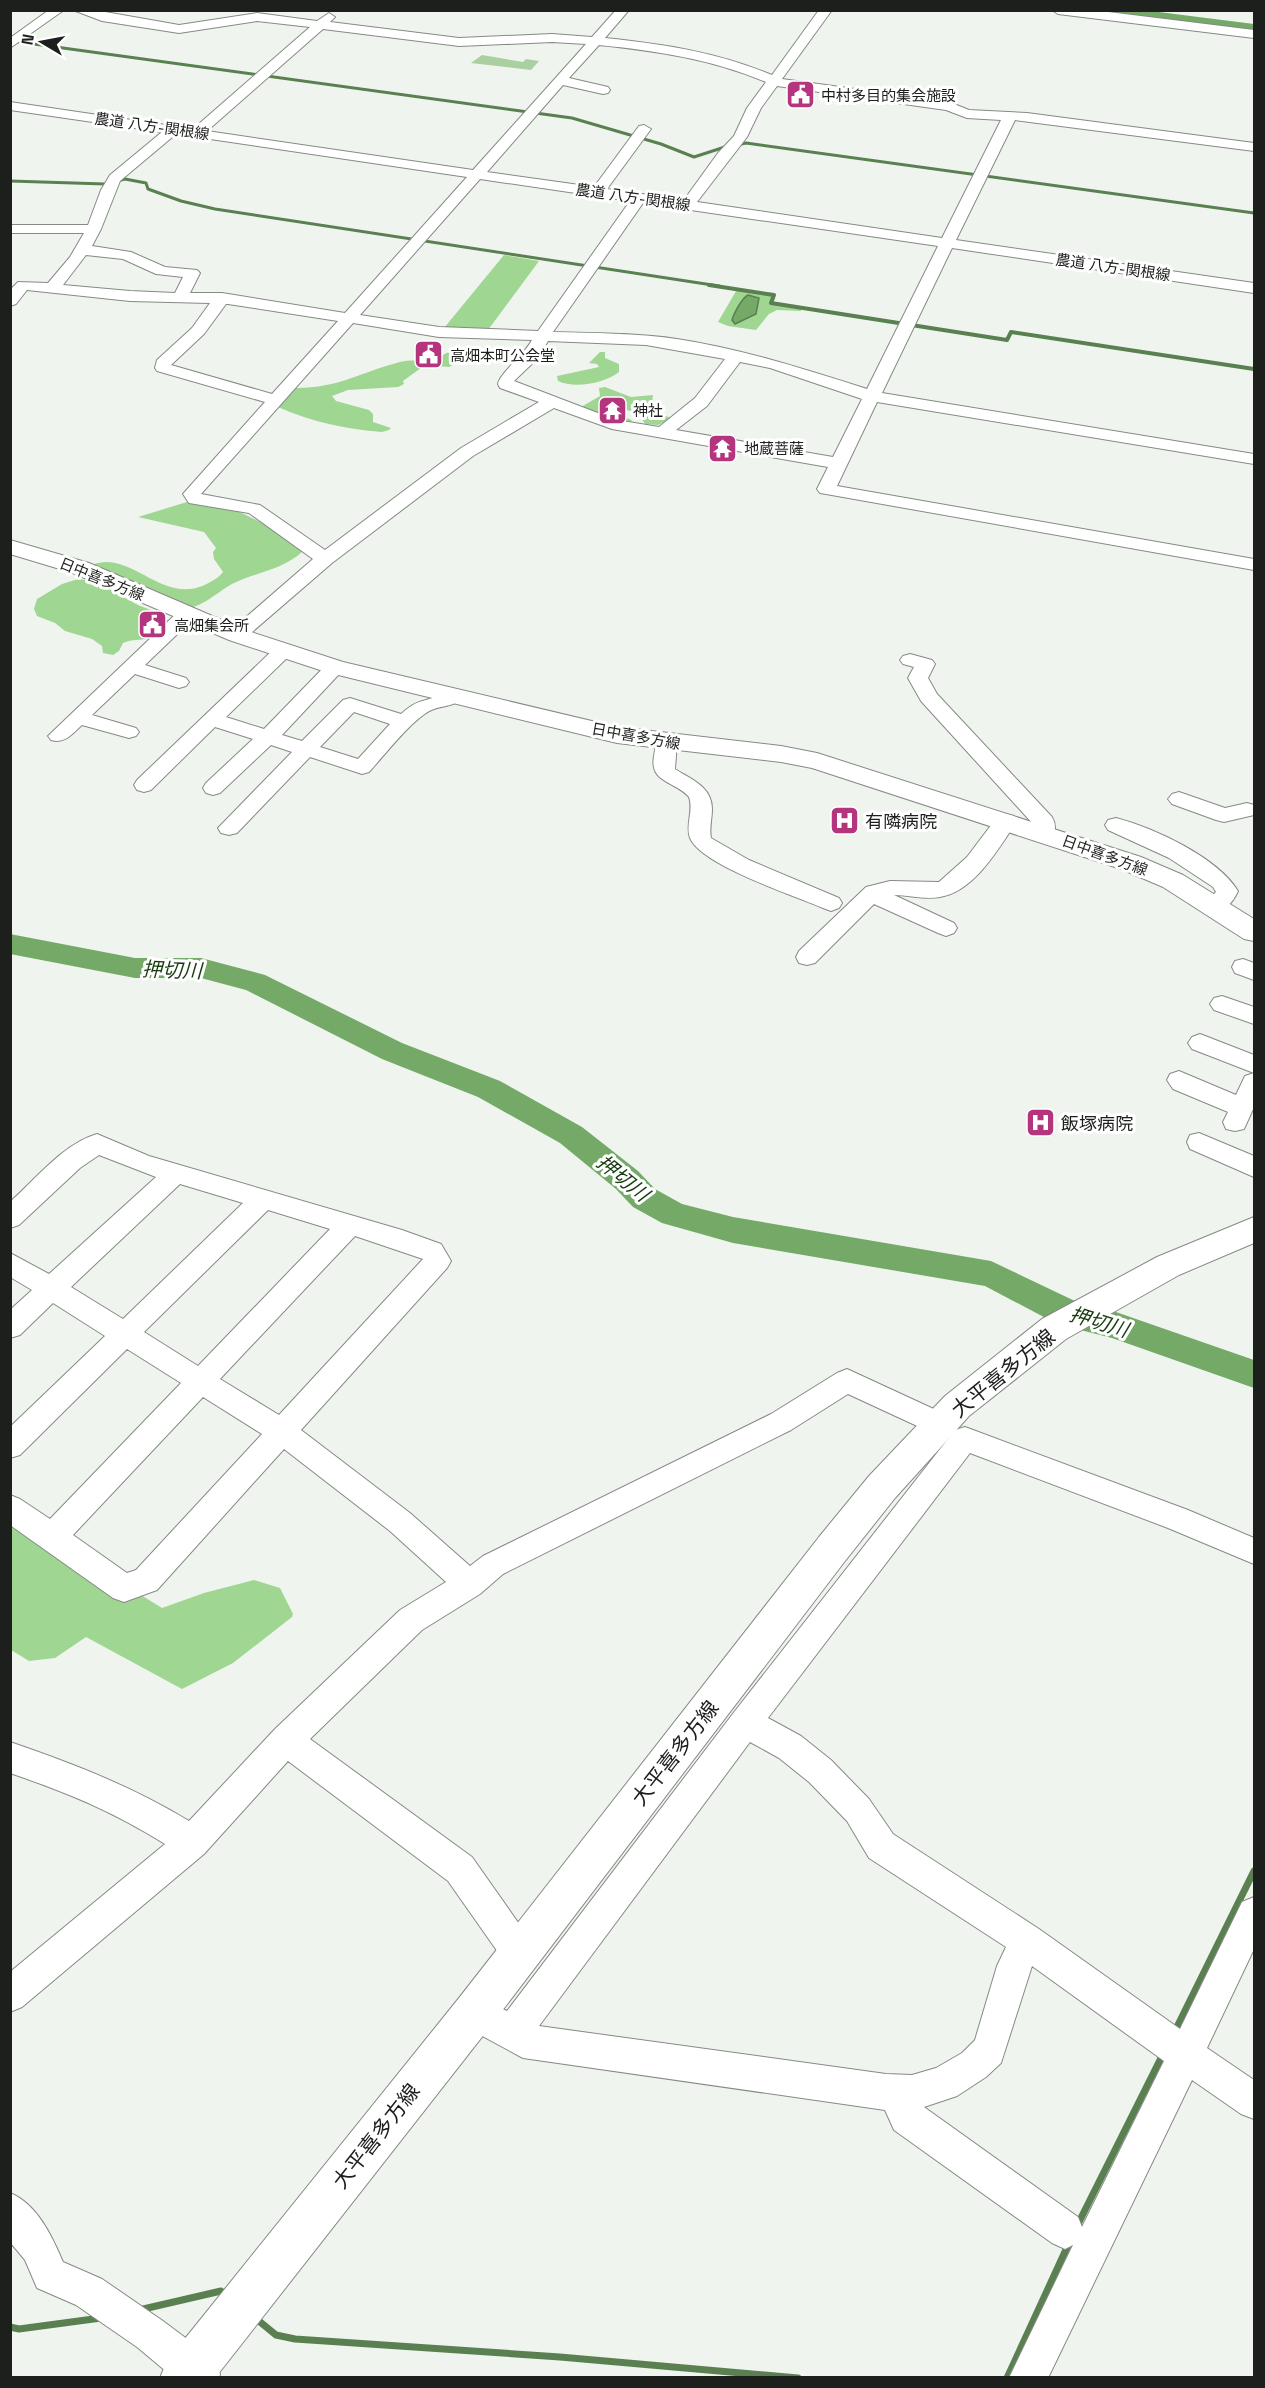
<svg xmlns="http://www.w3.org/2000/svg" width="1265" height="2388" font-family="'Space Grotesk','Noto Sans JP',sans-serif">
	<rect width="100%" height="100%" fill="#eff5ee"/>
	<!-- green -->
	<path fill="#aacfa1" d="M 482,55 L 523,62 L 526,59 L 539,61 L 531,70 L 471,63 Z"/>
	<!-- forest -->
	<path fill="#9fd692" d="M 504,255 L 539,261 L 488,330 L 444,328 Z
		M 747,290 L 775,294 L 774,302 L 801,307 L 801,311 L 777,310 L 769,314 L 756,330 L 728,326 L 718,322 L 736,291 Z
		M 449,352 L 463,354 L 463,359 L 449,367 L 425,365 L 403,381 L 404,384 L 398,387 L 348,390 L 332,396 L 336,401 L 369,410 L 373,414 L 373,422 L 391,428 L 389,430 L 382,432 C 346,429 311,422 278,407 L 296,388 C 339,388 361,372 400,362 C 412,359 421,362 432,360 C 438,359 443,354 449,352 Z
		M 600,352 L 605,352 L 605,358 L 619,364 L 619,372 C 605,383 575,389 558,381 L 557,376 L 599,367 L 597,364 L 589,363 Z
		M 605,387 L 631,397 L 653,395 L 651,409 L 658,414 L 672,418 L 658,425 L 645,424 L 639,414 L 627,410 L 619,405 L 601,407 L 600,409 L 607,415 L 630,419 L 632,421 L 627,425 L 581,407 L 600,396 L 599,388 Z
		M 187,502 C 237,503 264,523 303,551 C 283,570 256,572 232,584 C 216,593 203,607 184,609 L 92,565 C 132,548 165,611 212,581 C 217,578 220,576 223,572 L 214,559 L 213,552 L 216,548 L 204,532 L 138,517 Z
		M 78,579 L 95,581 L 138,605 L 158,613 L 144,620 L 138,630 L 157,637 C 145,641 134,638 123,643 L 119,651 L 113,655 L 103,653 L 102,646 L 92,639 L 65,631 L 55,623 L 37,616 L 34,609 L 37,599 L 62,584 Z
		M 10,1514 L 162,1608 L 204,1593 L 254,1580 L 280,1588 L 293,1614 L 292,1617 L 233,1663 L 182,1689 L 86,1637 L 55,1658 L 29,1661 L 11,1650 Z"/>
	<!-- water -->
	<path fill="#75a968" stroke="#5a8051" stroke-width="1.5" d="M 748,295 L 759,298 L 756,314 L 735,324 L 732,320 C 734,313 742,298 748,295 Z"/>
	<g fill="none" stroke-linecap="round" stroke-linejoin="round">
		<!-- stream-far2 -->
		<path stroke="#5a8051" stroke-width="3" d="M 12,41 L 572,118 L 661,144 L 694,157 L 728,146
			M 737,145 L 746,143 L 1254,213
			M 10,181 L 105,184 L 125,179 L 146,183 L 148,189 L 181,201 L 215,209 L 719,286"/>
		<!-- stream-far1 -->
		<path stroke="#5a8051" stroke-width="4" d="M 709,285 L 774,295 L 771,303 L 1007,340 L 1011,332 L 1254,369"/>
		<!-- stream -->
		<path stroke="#5a8051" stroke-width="7" d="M 1174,2033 L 1254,1871
			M 1077,2226 L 1164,2052
			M 139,2310 L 221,2291 L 228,2296
			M 254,2317 L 276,2335 L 295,2339 L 560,2357 L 798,2378
			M 10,2327 L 19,2329 L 101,2318
			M 1007,2378 L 1069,2243"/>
		<!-- river -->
		<path fill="#75a968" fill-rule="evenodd" d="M 1096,10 L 1143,10 L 1254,24 L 1254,34 L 1103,15 Z
			M 10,934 L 135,958 L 201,958 L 265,975 L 402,1043 L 500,1081 L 582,1127 L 638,1171 L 655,1189 L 682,1204 L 733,1217 L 991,1261 L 1077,1302 L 1113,1311 L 1254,1360 L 1254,1388 L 1112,1338 L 1057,1324 L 985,1286 L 733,1243 L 662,1223 L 633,1207 L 616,1189 L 560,1143 L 478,1097 L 382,1059 L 246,990 L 201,978 L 135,978 L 10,954 Z"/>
		<defs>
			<path id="minor" d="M 49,10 L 64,10 L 10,48 L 10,38 Z
				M 73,10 L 94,10 L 179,25 L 257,13 L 317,21 L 329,13 L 335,17 L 330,22 L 459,38 L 552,34 L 592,37 L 616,10 L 629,10 L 605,38 C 663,44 717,52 772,75 L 819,10 L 832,10 L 782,79 L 949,102 L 969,110 L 1027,113 L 1254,143 L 1254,151 L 1015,120 L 956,240 L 1254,283 L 1254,293 L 952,248 L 882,393 L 1254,454 L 1254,464 L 877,402 L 837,486 L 1254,559 L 1254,570 L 826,494 L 820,493 L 817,489 L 828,467 L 612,429 L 554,408 L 473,456 L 332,563 L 244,639 L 230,639 L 227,635 L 230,631 L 313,559 L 249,513 L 189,503 L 183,494 L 265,402 L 157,371 L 155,368 L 157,360 L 192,328 L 210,303 L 130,301 L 27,290 L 16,304 L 10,306 L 10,290 L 18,282 L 48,283 L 70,257 L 84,233 L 10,233 L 10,225 L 88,225 L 101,190 L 110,175 L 162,132 L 10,110 L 10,102 L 193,129 L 310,27 L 257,21 L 179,33 L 102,21 ZM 323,29 L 459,46 L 552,42 L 586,44 L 473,170 L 207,131 ZM 599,45 C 657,51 711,59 766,82 L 747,108 L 734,136 L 718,153 L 684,200 L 607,189 L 651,129 L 644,125 L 639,126 L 594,187 L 487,172 L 563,85 L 603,94 L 608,93 L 610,90 L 608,87 L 569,78 ZM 777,86 L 946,110 L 967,118 L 1001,120 L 942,238 L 697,202 L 747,137 L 761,108 ZM 176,134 L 467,177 L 345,313 L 222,293 L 190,293 L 200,273 L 197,270 L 165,267 L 131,252 L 92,246 L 101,229 L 120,181 ZM 480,179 L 630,201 L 538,331 L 439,327 L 360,315 ZM 643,203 L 938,246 L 867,389 C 804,369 742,349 677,339 C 636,333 594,333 553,332 ZM 86,255 L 123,259 L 156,274 L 183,277 L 175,293 L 130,291 L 63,285 ZM 226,304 L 228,304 L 338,321 L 272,394 L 171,365 L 204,334 ZM 353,323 L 439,337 L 532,340 C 525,354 499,374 498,384 L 500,388 L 539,402 L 461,448 L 325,550 L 260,505 L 201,494 ZM 548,341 L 646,345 L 725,359 L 695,398 L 659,427 L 616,420 L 514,381 L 538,358 ZM 740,362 L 770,368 L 862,399 L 833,457 L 676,430 L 707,406 Z
				M 1052,10 L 1092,10 L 1254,30 L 1254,38 L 1058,14 Z
				M 187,608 L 194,610 L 197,614 L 194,618 L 145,665 L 186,678 L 189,682 L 186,686 L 179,688 L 135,674 L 92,715 L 136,728 L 139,732 L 136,736 L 129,738 L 82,725 C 72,734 65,744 51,740 L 48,736 L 180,610 Z
				M 283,645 L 290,647 L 293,651 L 290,655 L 226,717 L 264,729 L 328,663 L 342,663 L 345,667 L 342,671 L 282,735 L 302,741 L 343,700 L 350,698 L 401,714 C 419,698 422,703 441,695 C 449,692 452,690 460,692 L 463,696 C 455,707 445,705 434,709 C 415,715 384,756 369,772 L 362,774 L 310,757 L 237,833 L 229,835 L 221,833 L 218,828 L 292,752 L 271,745 L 220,793 L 213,795 L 206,793 L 203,788 L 206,783 L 253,739 L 215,727 L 151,790 L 144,792 L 137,790 L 134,785 L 137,780 L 276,647 ZM 354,712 L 390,724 L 358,759 L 320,747 Z
				M 910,654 L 932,660 L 935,664 L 928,678 L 937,694 L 1052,817 C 1056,824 1056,831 1052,838 L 1044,840 L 1036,838 L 1033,833 L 1033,824 L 921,701 L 908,678 L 914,667 L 903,664 L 900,660 L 903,656 Z
				M 667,736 L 674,737 L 677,742 L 675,769 C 690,779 712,786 712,809 C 712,819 709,828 711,838 L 749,860 L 839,898 L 842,903 L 839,908 L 831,911 L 823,908 C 795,896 701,865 690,838 C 685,825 694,811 689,797 C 675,781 649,783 654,756 C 655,749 656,743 660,737 Z
				M 1179,792 L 1225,808 L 1247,803 L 1254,805 L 1254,815 L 1224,822 L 1216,820 L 1172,804 L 1168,799 L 1172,794 Z
				M 1006,814 L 1014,816 L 1017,821 C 999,848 974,892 940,897 C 925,900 909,895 894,895 L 954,923 L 957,928 L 954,933 L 946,936 L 938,933 L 874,904 L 815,963 L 807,965 L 799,963 L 796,957 L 799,951 L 866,887 L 890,881 L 939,882 L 967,857 L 998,816 Z
				M 1116,818 C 1154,828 1217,857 1238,891 C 1232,905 1220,916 1205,911 L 1202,906 L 1216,892 L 1213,887 L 1169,858 L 1108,830 L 1105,825 L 1108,820 Z
				M 1243,959 L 1254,963 L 1254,980 L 1235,973 L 1232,967 L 1235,961 Z
				M 1222,996 L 1254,1007 L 1254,1024 L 1214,1010 L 1210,1004 L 1214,998 Z
				M 1200,1034 L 1254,1055 L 1254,1073 L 1192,1049 L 1188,1043 L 1192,1037 Z
				M 1179,1071 L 1236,1095 L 1245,1076 L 1254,1073 L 1254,1107 L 1244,1129 L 1235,1131 L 1226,1129 L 1223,1122 L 1228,1112 L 1173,1089 L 1167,1080 L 1170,1074 Z
				M 1199,1133 L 1254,1156 L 1254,1177 L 1190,1149 L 1187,1142 L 1190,1135 Z
				M 97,1134 L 149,1156 L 402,1230 L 441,1244 L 451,1261 L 447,1268 L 301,1430 L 410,1513 L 470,1566 L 483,1556 L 771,1414 L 837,1373 L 847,1369 L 951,1417 L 955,1425 L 951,1433 L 941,1437 L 848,1394 L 791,1430 L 503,1574 L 480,1594 L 422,1630 L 310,1739 L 472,1857 L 531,1941 L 536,1953 L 531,1965 L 519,1970 L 507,1965 L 448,1881 L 288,1761 L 204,1854 L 22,2007 L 10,2012 L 10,1972 L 165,1844 C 112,1811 68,1793 10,1773 L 10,1742 C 74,1764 131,1786 189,1821 L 275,1729 L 400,1610 L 446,1582 L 390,1531 L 284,1449 L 157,1590 L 124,1602 L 113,1598 L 10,1525 L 10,1495 L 20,1499 L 50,1519 L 181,1383 L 127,1349 L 20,1455 L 10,1458 L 10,1427 L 105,1336 L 53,1303 L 20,1335 L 10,1338 L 10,1310 L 32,1290 L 10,1277 L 10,1253 L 49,1274 L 156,1177 L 99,1155 L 80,1168 L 19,1225 L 10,1228 L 10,1202 C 36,1179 63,1144 97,1134 ZM 180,1184 L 243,1203 L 123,1319 L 71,1287 ZM 268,1210 L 330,1229 L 198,1366 L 144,1332 ZM 355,1236 L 423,1259 L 279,1415 L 220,1379 ZM 203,1397 L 262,1434 L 136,1570 L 127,1573 L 73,1535 Z
				M 965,1427 L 1188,1510 L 1254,1538 L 1254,1564 L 1168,1528 L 970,1453 L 768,1718 L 801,1736 L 831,1760 L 869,1799 L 893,1834 L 1039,1929 L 1180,2029 L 1242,1902 L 1254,1897 L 1254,1949 L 1207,2048 L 1254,2080 L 1254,2119 L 1241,2114 L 1192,2080 L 1048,2378 L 1009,2378 L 1073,2245 L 1065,2249 L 1052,2243 L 894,2130 L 885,2110 L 523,2058 L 462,2025 L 457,2013 L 462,2001 L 474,1996 L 507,2011 L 735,1711 L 955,1430 ZM 750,1742 L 779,1758 L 809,1782 L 847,1821 L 869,1858 L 1006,1947 L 997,1966 L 975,2040 L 962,2053 L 936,2068 L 912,2075 L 886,2074 L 539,2026 ZM 1032,1966 L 1164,2061 L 1082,2227 L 1078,2217 L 924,2107 L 957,2096 L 986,2077 L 1001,2063 Z
				M 10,2193 C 37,2204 52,2236 63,2262 L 102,2279 L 163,2321 L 215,2360 L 220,2374 L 219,2378 L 174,2378 L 137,2347 L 76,2305 L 37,2288 L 25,2260 L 10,2242 Z"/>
			<path id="major" d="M 10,540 L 89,563 L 245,630 L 343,662 L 617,727 L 781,746 L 817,753 L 1141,857 L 1183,875 L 1254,919 L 1254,941 L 1244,939 L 1163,887 L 1121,869 L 812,768 L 781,762 L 617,743 L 326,672 L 229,640 L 73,573 L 10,554 Z
				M 1254,1217 L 1254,1243 L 1179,1275 L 1066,1339 L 969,1416 L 895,1498 L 845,1561 L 489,2028 L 215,2378 L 160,2378 L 167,2361 L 459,1998 L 819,1537 L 869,1476 L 945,1396 L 1042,1319 L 1157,1257 Z"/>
		</defs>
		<!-- minor casing -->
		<use href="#minor" stroke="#858a84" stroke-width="2"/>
		<!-- major casing -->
		<use href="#major" stroke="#858a84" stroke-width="2"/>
		<!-- minor -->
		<use href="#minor" fill="#fff" fill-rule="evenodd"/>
		<!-- major -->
		<use href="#major" fill="#fff" fill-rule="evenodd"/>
	</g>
	<!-- icons -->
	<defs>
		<symbol id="civic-square" viewBox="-11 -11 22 22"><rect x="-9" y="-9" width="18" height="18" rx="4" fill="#b5347e" stroke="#fff"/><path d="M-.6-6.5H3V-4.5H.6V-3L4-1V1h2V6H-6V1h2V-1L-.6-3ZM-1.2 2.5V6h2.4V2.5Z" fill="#fff"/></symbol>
		<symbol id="temple-square" viewBox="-11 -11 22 22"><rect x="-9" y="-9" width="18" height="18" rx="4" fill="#b5347e" stroke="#fff"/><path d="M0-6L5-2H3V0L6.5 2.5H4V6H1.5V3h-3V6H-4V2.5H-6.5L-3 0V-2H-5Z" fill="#fff"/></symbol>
		<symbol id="hospital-square" viewBox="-11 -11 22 22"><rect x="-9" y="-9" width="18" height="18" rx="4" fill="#b5347e" stroke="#fff"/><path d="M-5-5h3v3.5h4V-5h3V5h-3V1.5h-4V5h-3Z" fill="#fff"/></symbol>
	</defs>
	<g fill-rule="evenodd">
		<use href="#civic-square" x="784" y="78" width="33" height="33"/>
		<use href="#civic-square" x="412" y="338" width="33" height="33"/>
		<use href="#temple-square" x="596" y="394" width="33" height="33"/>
		<use href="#temple-square" x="706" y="432" width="33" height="33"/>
		<use href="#civic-square" x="136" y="608" width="33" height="33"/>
		<use href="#hospital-square" x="828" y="804" width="33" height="33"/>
		<use href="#hospital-square" x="1024" y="1106" width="33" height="33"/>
	</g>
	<g text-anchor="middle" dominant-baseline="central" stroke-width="6" stroke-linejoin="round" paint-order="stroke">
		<!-- far-poi labels -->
		<g font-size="15" fill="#1c1f1c" stroke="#fff" text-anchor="start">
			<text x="821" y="95">中村多目的集会施設</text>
			<text x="450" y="355">高畑本町公会堂</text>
			<text x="633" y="410">神社</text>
			<text x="744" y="448">地蔵菩薩</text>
			<text x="174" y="625">高畑集会所</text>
		</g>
		<!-- far-street labels -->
		<g font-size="15" fill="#1c1f1c" stroke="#fff">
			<text transform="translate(152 126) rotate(8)">農道 八方-関根線</text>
			<text transform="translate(633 197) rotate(8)">農道 八方-関根線</text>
			<text transform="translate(1113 267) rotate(8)">農道 八方-関根線</text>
			<text transform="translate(102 579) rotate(22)">日中喜多方線</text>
			<text transform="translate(636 736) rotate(10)">日中喜多方線</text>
			<text transform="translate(1105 855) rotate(20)">日中喜多方線</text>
		</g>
		<!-- poi labels -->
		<g font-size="18" fill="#1c1f1c" stroke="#fff" text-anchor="start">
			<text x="865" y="821">有隣病院</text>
			<text x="1061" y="1123">飯塚病院</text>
		</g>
		<!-- water labels -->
		<g font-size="20" font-style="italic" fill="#183c0f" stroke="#fff">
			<text transform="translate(172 970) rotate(2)">押切川</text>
			<text transform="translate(623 1178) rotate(39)">押切川</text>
			<text transform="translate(1099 1322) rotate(17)">押切川</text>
		</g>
		<!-- near-street labels -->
		<g font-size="21" fill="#1c1f1c" stroke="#fff">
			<text transform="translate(1003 1373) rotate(-39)">大平喜多方線</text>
			<text transform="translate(675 1753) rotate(-52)">大平喜多方線</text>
			<text transform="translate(376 2136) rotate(-52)">大平喜多方線</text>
		</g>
	</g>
	<!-- border -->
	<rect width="1265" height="2388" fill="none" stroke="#1c1f1c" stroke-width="24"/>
	<!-- north arrow -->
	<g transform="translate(42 42) rotate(280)" stroke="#ffffff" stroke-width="4.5" paint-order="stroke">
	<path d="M0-4.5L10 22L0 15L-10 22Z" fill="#1c1f1c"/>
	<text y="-9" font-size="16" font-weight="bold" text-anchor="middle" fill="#1c1f1c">N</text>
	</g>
</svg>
